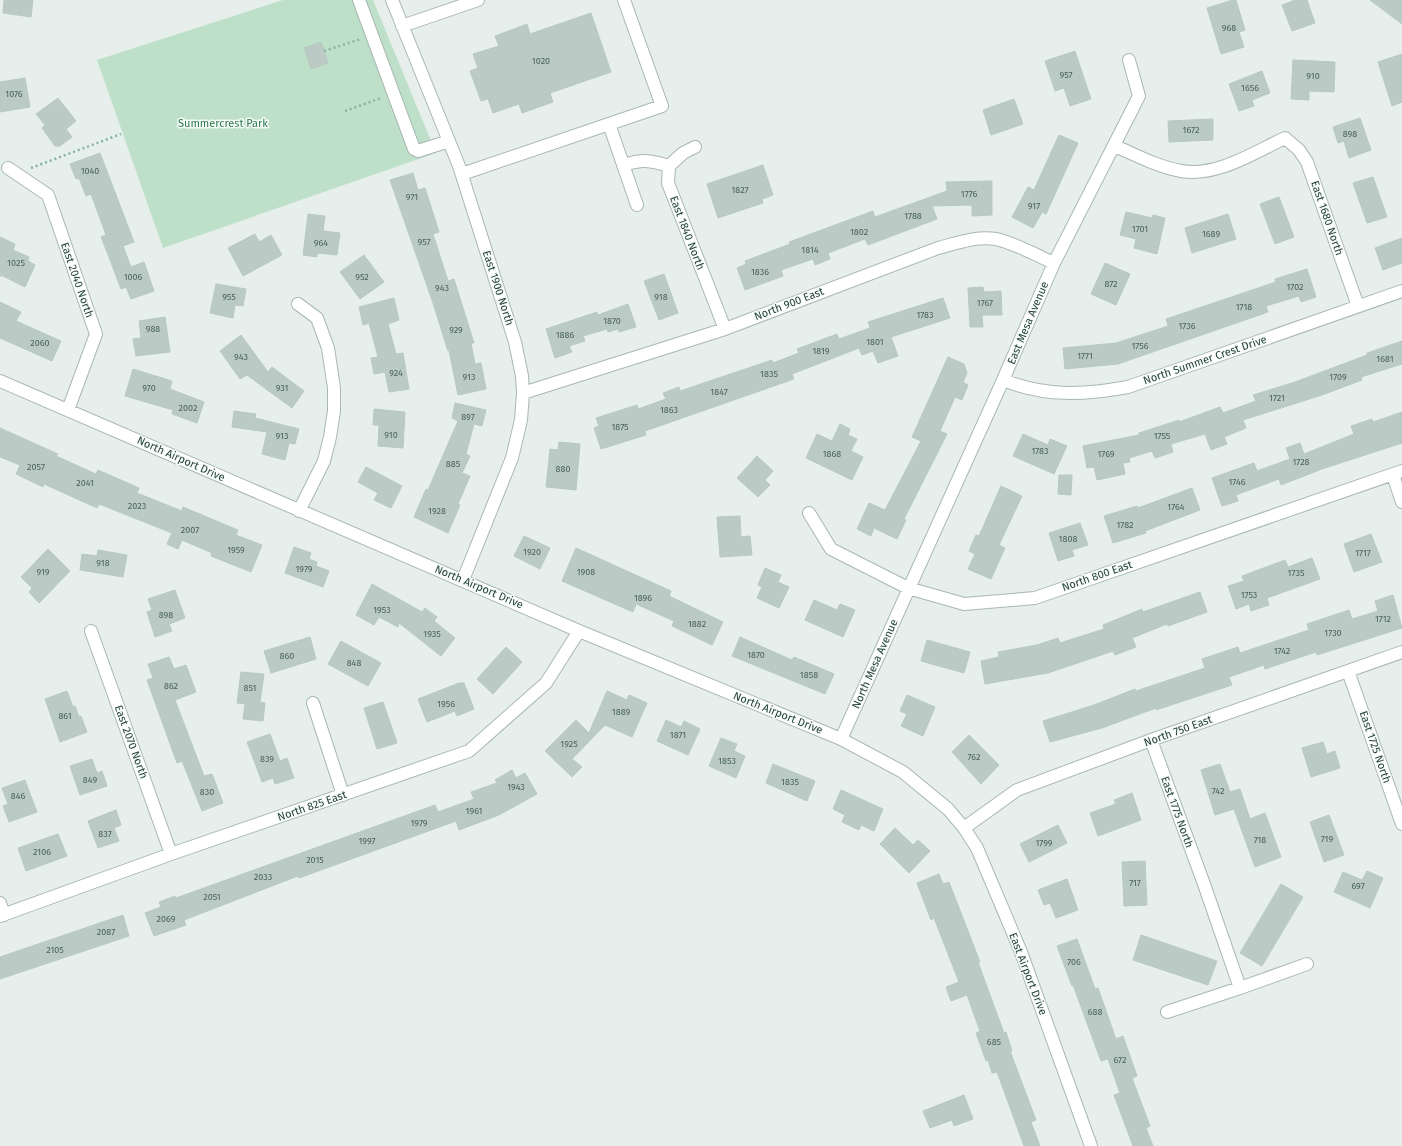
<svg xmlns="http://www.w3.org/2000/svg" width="1402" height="1146" font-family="'Fira Sans',sans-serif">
	<rect width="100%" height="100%" fill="#e6efeb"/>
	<!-- green -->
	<path fill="#bfe0c8" d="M 283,0 L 373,0 L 436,153 L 163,248 L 97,60 Z"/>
	<!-- building -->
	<path fill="#bbcac4" stroke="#b8c9c2" d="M 4,0 L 33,0 L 31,17 L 3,13 Z
		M 1233,0 L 1236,0 L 1245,30 L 1239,32 L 1244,47 L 1221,54 L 1207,8 Z
		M 1295,0 L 1307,0 L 1315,23 L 1292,31 L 1282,5 Z
		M 1370,0 L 1402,0 L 1402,24 Z
		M 591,13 L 611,72 L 550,93 L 553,102 L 522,113 L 519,104 L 493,113 L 488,99 L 481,101 L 470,71 L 478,68 L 473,54 L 499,46 L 495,36 L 527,24 L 530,34 Z
		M 321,42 L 328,63 L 311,69 L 304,48 Z
		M 1075,51 L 1091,99 L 1070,106 L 1064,88 L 1055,91 L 1045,61 Z
		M 1402,54 L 1402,102 L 1392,106 L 1378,62 Z
		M 1293,60 L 1335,62 L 1334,92 L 1309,91 L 1309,100 L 1291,99 Z
		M 1262,71 L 1270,93 L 1252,100 L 1254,106 L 1239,111 L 1229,84 Z
		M 25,78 L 30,107 L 0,112 L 0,82 Z
		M 58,98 L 76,121 L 66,129 L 72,137 L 60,146 L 55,146 L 42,128 L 45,125 L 36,114 Z
		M 1014,99 L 1023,124 L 991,135 L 983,110 Z
		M 1360,118 L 1371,150 L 1349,158 L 1344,141 L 1338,143 L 1333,127 Z
		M 1213,119 L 1213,140 L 1169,142 L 1168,121 Z
		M 1059,135 L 1078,143 L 1046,214 L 1042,212 L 1033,228 L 1012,217 L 1028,187 L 1034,190 Z
		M 100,153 L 134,242 L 123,246 L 131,267 L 144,262 L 154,291 L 131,299 L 126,287 L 121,289 L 107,252 L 101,237 L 106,235 L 91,194 L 86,196 L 79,178 L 76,179 L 70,164 Z
		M 763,165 L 773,195 L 762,199 L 763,203 L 718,218 L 707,184 Z
		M 413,173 L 418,190 L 425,188 L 439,232 L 433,234 L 448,281 L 454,279 L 474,343 L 471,343 L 475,364 L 481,363 L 486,389 L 458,395 L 449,350 L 448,351 L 433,303 L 390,180 Z
		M 1373,177 L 1387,217 L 1367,223 L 1353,183 Z
		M 992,181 L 992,215 L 972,216 L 972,205 L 932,206 L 937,219 L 868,245 L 865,239 L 828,253 L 830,259 L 815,265 L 813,259 L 781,270 L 783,276 L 745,290 L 737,268 L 746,264 L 745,261 L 790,244 L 789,242 L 873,211 L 875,217 L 947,191 L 946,182 Z
		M 1279,197 L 1294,237 L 1275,244 L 1260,204 Z
		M 1126,212 L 1152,218 L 1153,215 L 1165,218 L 1157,254 L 1134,248 L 1136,239 L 1120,235 Z
		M 308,214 L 325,216 L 323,231 L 340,233 L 337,255 L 317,253 L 317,257 L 303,255 Z
		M 1228,214 L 1236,239 L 1192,253 L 1185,228 Z
		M 255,234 L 259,242 L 271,235 L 282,255 L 243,276 L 228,248 Z
		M 0,237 L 15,244 L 13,250 L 29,257 L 28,261 L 35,265 L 25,287 L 1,275 L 0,277 Z
		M 1402,238 L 1402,263 L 1383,270 L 1375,248 Z
		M 364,255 L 384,282 L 360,299 L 340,272 Z
		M 1105,263 L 1130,274 L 1116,305 L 1091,294 Z
		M 1307,269 L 1316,297 L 1301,302 L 1299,296 L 1266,306 L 1268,312 L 1118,364 L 1065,369 L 1063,348 L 1116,343 L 1168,326 L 1166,319 L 1276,282 L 1275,279 Z
		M 664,274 L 678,313 L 659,320 L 644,281 Z
		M 216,284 L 246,289 L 243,306 L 235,305 L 233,318 L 210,313 Z
		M 983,287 L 984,292 L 1001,291 L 1002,315 L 982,315 L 983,327 L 970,327 L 968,288 Z
		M 394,298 L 399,320 L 388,324 L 396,354 L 403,353 L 409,389 L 389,392 L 385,372 L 374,374 L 371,358 L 378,357 L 369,323 L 363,325 L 359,307 Z
		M 943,298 L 950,318 L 891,337 L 898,356 L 878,363 L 873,351 L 862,355 L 859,348 L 792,374 L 794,379 L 645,431 L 646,435 L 601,449 L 594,428 L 599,426 L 596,418 L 637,405 L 638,409 L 666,399 L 663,393 L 679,387 L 680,391 L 772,360 L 773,363 L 799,353 L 797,349 L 837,334 L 839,339 L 870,328 L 868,322 Z
		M 0,302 L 21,312 L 16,321 L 61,341 L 52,361 L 0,338 Z
		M 628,304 L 636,327 L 619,332 L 618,329 L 608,332 L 607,329 L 583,336 L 585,341 L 569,346 L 572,352 L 555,358 L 546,329 L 597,312 L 598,315 Z
		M 165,317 L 170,352 L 136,356 L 133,339 L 141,338 L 139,321 Z
		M 241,335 L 268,372 L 272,367 L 304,391 L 292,408 L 247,375 L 240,379 L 220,351 Z
		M 1402,341 L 1402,364 L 1361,377 L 1362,380 L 1322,395 L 1243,420 L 1246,428 L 1224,437 L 1227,444 L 1211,450 L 1205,434 L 1171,444 L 1173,452 L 1155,458 L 1152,451 L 1129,458 L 1130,462 L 1123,463 L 1125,474 L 1097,480 L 1094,467 L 1087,468 L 1083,446 L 1139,435 L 1139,433 L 1179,420 L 1179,422 L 1220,407 L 1223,413 L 1256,401 L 1253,395 L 1295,382 L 1367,355 L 1367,353 Z
		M 948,357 L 964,364 L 967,373 L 963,382 L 968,385 L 962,400 L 955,397 L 940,431 L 947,434 L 904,519 L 906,520 L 897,539 L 874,528 L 871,536 L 857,529 L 869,503 L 885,510 L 921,441 L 912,437 Z
		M 133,369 L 172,381 L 170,389 L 204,402 L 197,423 L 172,414 L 173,410 L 125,396 Z
		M 455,403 L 486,410 L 482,426 L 474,424 L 466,454 L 470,456 L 462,473 L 470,476 L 458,504 L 460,505 L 448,533 L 414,517 L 426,489 L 428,490 L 458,421 L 452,418 Z
		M 374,409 L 405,412 L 403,448 L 378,446 L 379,425 L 373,425 Z
		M 234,411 L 256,414 L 255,418 L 299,429 L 295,444 L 289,443 L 285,460 L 262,454 L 267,432 L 232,427 Z
		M 1402,412 L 1402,443 L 1322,469 L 1281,485 L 1279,479 L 1236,495 L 1238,501 L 1222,506 L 1212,478 L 1254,463 L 1257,471 L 1290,459 L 1286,448 L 1300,443 L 1304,454 L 1354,434 L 1351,426 L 1372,419 L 1373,422 Z
		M 840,424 L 850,429 L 848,435 L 857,439 L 851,451 L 863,457 L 852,480 L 806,458 L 817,434 L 832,441 Z
		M 0,428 L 58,454 L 56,456 L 96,474 L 98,470 L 139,488 L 137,493 L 182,511 L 183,507 L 238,530 L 236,535 L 262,545 L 251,572 L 211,556 L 212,553 L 182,540 L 178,549 L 167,544 L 172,533 L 99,504 L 97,508 L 44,484 L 43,487 L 16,474 L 20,465 L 0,457 Z
		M 1023,434 L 1048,445 L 1050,439 L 1067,446 L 1054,474 L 1013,456 Z
		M 559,442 L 580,444 L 576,490 L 546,487 L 550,449 L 558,450 Z
		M 757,456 L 773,471 L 765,480 L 770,485 L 758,497 L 737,478 Z
		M 366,467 L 402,486 L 391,508 L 374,500 L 378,493 L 358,482 Z
		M 1059,475 L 1072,475 L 1071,495 L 1058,494 Z
		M 1001,486 L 1022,496 L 999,545 L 1005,548 L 991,579 L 968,569 L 975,554 L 969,551 L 976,535 L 979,536 Z
		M 1192,488 L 1200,510 L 1145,531 L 1146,533 L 1113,543 L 1104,516 L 1137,506 L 1138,508 Z
		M 740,516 L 741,537 L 750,536 L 752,555 L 720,557 L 717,517 Z
		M 1080,523 L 1088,545 L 1072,550 L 1074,556 L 1058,561 L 1049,533 Z
		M 1371,534 L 1382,562 L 1354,572 L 1344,544 Z
		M 524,536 L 550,548 L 540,569 L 514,556 Z
		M 294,547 L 311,553 L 309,559 L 317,562 L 316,566 L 329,571 L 323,587 L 285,573 Z
		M 576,548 L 671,591 L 669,596 L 723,622 L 712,645 L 672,626 L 674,621 L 636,604 L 633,612 L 562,581 Z
		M 48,549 L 70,571 L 39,603 L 29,592 L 32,588 L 21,577 Z
		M 98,550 L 127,555 L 123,577 L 80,570 L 82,554 L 97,556 Z
		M 1312,558 L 1320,579 L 1267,598 L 1269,605 L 1251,611 L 1249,604 L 1236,609 L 1228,586 L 1244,581 L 1242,576 L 1285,560 L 1288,567 Z
		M 765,568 L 781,575 L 778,582 L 789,587 L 779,608 L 757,598 L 762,587 L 758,585 Z
		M 372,584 L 422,612 L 425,608 L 437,617 L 434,621 L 455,638 L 441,656 L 399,623 L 398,627 L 379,617 L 374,625 L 356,615 Z
		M 175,590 L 185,618 L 169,624 L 172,631 L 155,637 L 147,612 L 152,610 L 148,599 Z
		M 1200,592 L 1207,612 L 1168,626 L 1167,624 L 1132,638 L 1136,647 L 1115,655 L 1113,651 L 1048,673 L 985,684 L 981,661 L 999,657 L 998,652 L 1037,645 L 1058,638 L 1060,643 L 1104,629 L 1103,625 L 1142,609 L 1143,612 Z
		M 1393,595 L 1402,628 L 1317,655 L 1316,652 L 1265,669 L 1264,665 L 1229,677 L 1232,685 L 1156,710 L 1156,708 L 1102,728 L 1050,742 L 1043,721 L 1094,705 L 1135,689 L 1136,691 L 1205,668 L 1202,659 L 1238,647 L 1240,653 L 1309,630 L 1307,624 L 1349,610 L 1352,619 L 1378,611 L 1375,601 Z
		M 814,600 L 837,610 L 840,604 L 855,610 L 843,637 L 805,620 Z
		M 310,637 L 316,659 L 271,673 L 264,651 Z
		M 740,637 L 792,660 L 794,657 L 834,674 L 825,694 L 732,656 Z
		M 927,640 L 970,652 L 964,673 L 921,661 Z
		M 341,641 L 381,663 L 368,686 L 328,664 Z
		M 506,647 L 522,662 L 493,694 L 477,679 Z
		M 169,657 L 174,669 L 186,665 L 196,692 L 175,700 L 204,776 L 212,774 L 223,803 L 202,811 L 182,761 L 177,763 L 147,680 L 153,678 L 148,664 Z
		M 241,672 L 264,674 L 260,702 L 265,703 L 263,721 L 243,719 L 245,704 L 237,703 Z
		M 459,683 L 464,683 L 474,709 L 457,716 L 455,711 L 427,722 L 418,699 Z
		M 67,691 L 73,707 L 75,706 L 79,717 L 81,716 L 87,732 L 60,742 L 45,699 Z
		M 607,691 L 627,700 L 629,695 L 647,703 L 632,737 L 605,725 L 572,759 L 582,767 L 572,777 L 545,751 L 576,720 L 589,733 Z
		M 907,695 L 935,707 L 923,736 L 901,726 L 907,714 L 900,711 Z
		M 383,702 L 397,743 L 377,749 L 364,708 Z
		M 666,720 L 681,727 L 684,721 L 700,729 L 688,755 L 657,741 Z
		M 270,734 L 280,761 L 287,758 L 294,778 L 275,784 L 273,778 L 262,782 L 247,742 Z
		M 969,735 L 999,765 L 981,784 L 952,752 Z
		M 721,738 L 737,744 L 734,751 L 745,756 L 736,778 L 709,766 Z
		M 1323,742 L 1327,754 L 1335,751 L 1340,768 L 1311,777 L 1302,748 Z
		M 92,759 L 97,773 L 102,771 L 107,786 L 80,795 L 70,766 Z
		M 773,764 L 815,781 L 807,801 L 766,783 Z
		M 1220,764 L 1230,792 L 1240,789 L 1250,819 L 1265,813 L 1281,857 L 1255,867 L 1234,809 L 1215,815 L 1201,770 Z
		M 512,770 L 516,778 L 525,773 L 537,794 L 499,815 L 459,830 L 456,821 L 299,878 L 298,876 L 184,920 L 186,925 L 154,936 L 145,913 L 161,907 L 159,902 L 175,896 L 176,898 L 435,805 L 438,812 L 474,799 L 471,792 L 497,783 L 495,780 Z
		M 25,780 L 37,812 L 9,822 L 3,806 L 8,804 L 2,788 Z
		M 841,790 L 883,809 L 874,831 L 861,825 L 859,830 L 842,822 L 845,815 L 833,809 Z
		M 1132,793 L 1141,820 L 1098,836 L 1090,813 L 1116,804 L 1114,800 Z
		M 116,810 L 121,825 L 114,828 L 119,841 L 98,848 L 88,821 Z
		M 1329,815 L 1344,855 L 1324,862 L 1310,822 Z
		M 1058,825 L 1067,843 L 1029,862 L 1020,844 Z
		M 895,828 L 913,845 L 918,840 L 930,851 L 909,873 L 880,844 Z
		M 58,834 L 67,856 L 26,871 L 18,848 Z
		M 1145,861 L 1147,905 L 1124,906 L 1122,862 Z
		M 1367,871 L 1383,878 L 1370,908 L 1334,892 L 1343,872 L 1362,880 Z
		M 939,874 L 943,884 L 949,882 L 980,962 L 978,962 L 1004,1033 L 1006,1032 L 1012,1051 L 1010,1051 L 1036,1120 L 1031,1122 L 1040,1146 L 1024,1146 L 997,1072 L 992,1073 L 988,1060 L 986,1061 L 976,1033 L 980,1031 L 967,995 L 951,1001 L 946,987 L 959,982 L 934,918 L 931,920 L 917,883 Z
		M 1067,879 L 1078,910 L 1056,918 L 1050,903 L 1044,905 L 1038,890 Z
		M 1281,884 L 1303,897 L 1262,966 L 1240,953 Z
		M 123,915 L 129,936 L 0,979 L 0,957 Z
		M 1141,935 L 1217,961 L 1208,985 L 1133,960 Z
		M 1077,939 L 1095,989 L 1098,988 L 1116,1039 L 1123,1036 L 1137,1076 L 1132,1078 L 1150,1126 L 1146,1128 L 1153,1146 L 1133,1146 L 1114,1095 L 1120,1093 L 1108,1059 L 1101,1061 L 1073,985 L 1072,986 L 1057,946 Z
		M 964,1095 L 973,1119 L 954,1126 L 952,1120 L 930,1128 L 923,1111 Z"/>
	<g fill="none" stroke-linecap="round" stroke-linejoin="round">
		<defs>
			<path id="minor" d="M 359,0 L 414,149 L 418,151 L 449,141
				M 392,0 L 459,166 L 515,342 L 522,376 L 523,393 L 521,420 L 512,458 L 463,580
				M 402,26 L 478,0
				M 609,124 L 637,205
				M 1115,146 C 1136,155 1158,167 1181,171 C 1217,177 1253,153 1285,138 L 1299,150 L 1307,162 L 1358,306
				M 695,147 L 683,153 L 669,166 L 668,183 L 725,329
				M 623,165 C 643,159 649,160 669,166
				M 8,168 L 48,195 L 96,334 L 68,410
				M 462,174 L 662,106 L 624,0
				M 298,304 L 317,318 L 328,348 L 334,388 L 334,411 L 330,437 L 324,461 L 299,511
				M 1003,380 C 1046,397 1084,395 1128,387 L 1402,291
				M 0,381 L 579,631 L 841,739 L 903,772 L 948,809 L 964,828 L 977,848 L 1021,952 L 1091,1146
				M 523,393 L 725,329 L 938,248 C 957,243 977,236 996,239 C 1012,242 1038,256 1054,263
				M 1393,475 L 1402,502
				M 809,513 L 831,549 L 908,588 L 964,604 L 1035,598 L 1402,471
				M 91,631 L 171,854
				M 1348,671 L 1402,824
				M 313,703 L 343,795
				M 841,739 L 1003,380 L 1054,263 L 1139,96 L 1129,60
				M 1151,740 L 1204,884 L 1240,988 L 1167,1012
				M 964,828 L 1017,790 L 1151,740 L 1402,652
				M 0,903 L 4,915
				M 0,916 L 171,854 L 469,751 L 546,683 L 579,631
				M 1240,988 L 1307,964"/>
		</defs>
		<!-- minor casing -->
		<use href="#minor" stroke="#a8b8b2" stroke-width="14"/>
		<!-- path -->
		<path stroke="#86b3a5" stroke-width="2.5" stroke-dasharray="2 3" stroke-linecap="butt" d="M 324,51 L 361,39
			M 345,111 L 381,98
			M 31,168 L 121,134"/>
		<!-- minor -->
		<use href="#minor" stroke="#fff" stroke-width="12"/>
	</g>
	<g text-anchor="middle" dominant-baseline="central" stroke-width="3" stroke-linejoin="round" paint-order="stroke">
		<!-- number labels -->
		<g font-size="9" fill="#4a645c">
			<text x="1229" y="28">968</text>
			<text x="541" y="61">1020</text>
			<text x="1066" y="75">957</text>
			<text x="1313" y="76">910</text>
			<text x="1250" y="88">1656</text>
			<text x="14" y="94">1076</text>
			<text x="1191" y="130">1672</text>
			<text x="1350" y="134">898</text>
			<text x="90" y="171">1040</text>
			<text x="740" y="190">1827</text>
			<text x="969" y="194">1776</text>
			<text x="412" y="197">971</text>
			<text x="1034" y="206">917</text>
			<text x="913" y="216">1788</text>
			<text x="1140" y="229">1701</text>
			<text x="859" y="232">1802</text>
			<text x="1211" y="234">1689</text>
			<text x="424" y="242">957</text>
			<text x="321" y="243">964</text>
			<text x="810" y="250">1814</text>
			<text x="16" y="263">1025</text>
			<text x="760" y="272">1836</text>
			<text x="133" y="277">1006</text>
			<text x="362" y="277">952</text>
			<text x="1111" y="284">872</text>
			<text x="1295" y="287">1702</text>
			<text x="442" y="288">943</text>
			<text x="229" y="297">955</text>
			<text x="661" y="297">918</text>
			<text x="985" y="303">1767</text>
			<text x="1244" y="307">1718</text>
			<text x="925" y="315">1783</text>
			<text x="612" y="321">1870</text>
			<text x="1187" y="326">1736</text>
			<text x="153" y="329">988</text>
			<text x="456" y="330">929</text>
			<text x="565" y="335">1886</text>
			<text x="875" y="342">1801</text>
			<text x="40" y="343">2060</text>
			<text x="1140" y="346">1756</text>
			<text x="821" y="351">1819</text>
			<text x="1085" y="356">1771</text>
			<text x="241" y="357">943</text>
			<text x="1385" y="359">1681</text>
			<text x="396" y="373">924</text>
			<text x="769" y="374">1835</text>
			<text x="469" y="377">913</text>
			<text x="1338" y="377">1709</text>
			<text x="149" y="388">970</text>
			<text x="282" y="388">931</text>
			<text x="719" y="392">1847</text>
			<text x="1277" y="398">1721</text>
			<text x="188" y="408">2002</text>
			<text x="669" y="410">1863</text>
			<text x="468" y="417">897</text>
			<text x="620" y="427">1875</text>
			<text x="391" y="435">910</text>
			<text x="282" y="436">913</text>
			<text x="1162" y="436">1755</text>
			<text x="1040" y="451">1783</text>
			<text x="832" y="454">1868</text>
			<text x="1106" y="454">1769</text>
			<text x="1301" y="462">1728</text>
			<text x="453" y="464">885</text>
			<text x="36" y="467">2057</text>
			<text x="563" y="469">880</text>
			<text x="1237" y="482">1746</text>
			<text x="85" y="483">2041</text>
			<text x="137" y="506">2023</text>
			<text x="1176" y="507">1764</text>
			<text x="437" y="511">1928</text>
			<text x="1125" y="525">1782</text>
			<text x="190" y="530">2007</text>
			<text x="1068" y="539">1808</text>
			<text x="236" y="550">1959</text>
			<text x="532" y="552">1920</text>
			<text x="1363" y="553">1717</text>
			<text x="103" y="563">918</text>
			<text x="304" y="569">1979</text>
			<text x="43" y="572">919</text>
			<text x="586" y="572">1908</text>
			<text x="1296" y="573">1735</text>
			<text x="1249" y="595">1753</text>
			<text x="643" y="598">1896</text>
			<text x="382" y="610">1953</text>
			<text x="166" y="615">898</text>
			<text x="1383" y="619">1712</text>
			<text x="697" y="624">1882</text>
			<text x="1333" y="633">1730</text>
			<text x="432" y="634">1935</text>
			<text x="1282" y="651">1742</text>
			<text x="756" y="655">1870</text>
			<text x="287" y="656">860</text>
			<text x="354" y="663">848</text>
			<text x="809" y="675">1858</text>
			<text x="171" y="686">862</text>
			<text x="250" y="688">851</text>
			<text x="446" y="704">1956</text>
			<text x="621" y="712">1889</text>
			<text x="65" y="716">861</text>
			<text x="678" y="735">1871</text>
			<text x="569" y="744">1925</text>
			<text x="974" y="757">762</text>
			<text x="267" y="759">839</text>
			<text x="727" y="761">1853</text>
			<text x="90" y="780">849</text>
			<text x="790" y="782">1835</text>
			<text x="516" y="787">1943</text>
			<text x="1218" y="791">742</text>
			<text x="207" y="792">830</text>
			<text x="18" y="796">846</text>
			<text x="474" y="811">1961</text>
			<text x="419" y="823">1979</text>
			<text x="105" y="834">837</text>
			<text x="1327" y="839">719</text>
			<text x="1260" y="840">718</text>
			<text x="367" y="841">1997</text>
			<text x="1044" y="843">1799</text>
			<text x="42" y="852">2106</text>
			<text x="315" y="860">2015</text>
			<text x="263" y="877">2033</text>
			<text x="1135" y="883">717</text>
			<text x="1358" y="886">697</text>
			<text x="212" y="897">2051</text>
			<text x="166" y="919">2069</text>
			<text x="106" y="932">2087</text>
			<text x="55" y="950">2105</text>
			<text x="1074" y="962">706</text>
			<text x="1095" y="1012">688</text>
			<text x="994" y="1042">685</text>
			<text x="1120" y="1060">672</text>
		</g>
		<!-- park labels -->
		<g font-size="11" fill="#2d7a4b" stroke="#f7fbf9">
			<text x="223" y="123">Summercrest Park</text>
		</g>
		<!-- street labels -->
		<g font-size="11" fill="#24423a" stroke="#f7fbf9">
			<text transform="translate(1327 218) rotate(71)">East 1680 North</text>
			<text transform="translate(687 233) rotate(69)">East 1840 North</text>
			<text transform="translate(77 280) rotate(71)">East 2040 North</text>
			<text transform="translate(498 288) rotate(72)">East 1900 North</text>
			<text transform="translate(789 304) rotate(-21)">North 900 East</text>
			<text transform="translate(1028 323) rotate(-67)">East Mesa Avenue</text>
			<text transform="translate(1205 360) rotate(-19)">North Summer Crest Drive</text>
			<text transform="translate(181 459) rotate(24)">North Airport Drive</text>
			<text transform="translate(1097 576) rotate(-19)">North 800 East</text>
			<text transform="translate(479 587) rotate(23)">North Airport Drive</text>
			<text transform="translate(875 664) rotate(-66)">North Mesa Avenue</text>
			<text transform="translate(778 713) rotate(22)">North Airport Drive</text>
			<text transform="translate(1178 731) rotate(-20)">North 750 East</text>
			<text transform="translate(131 742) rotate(70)">East 2070 North</text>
			<text transform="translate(1375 747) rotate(71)">East 1725 North</text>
			<text transform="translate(312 806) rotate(-19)">North 825 East</text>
			<text transform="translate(1177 812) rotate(70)">East 1775 North</text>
			<text transform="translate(1028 974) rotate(69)">East Airport Drive</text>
		</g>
	</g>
</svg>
